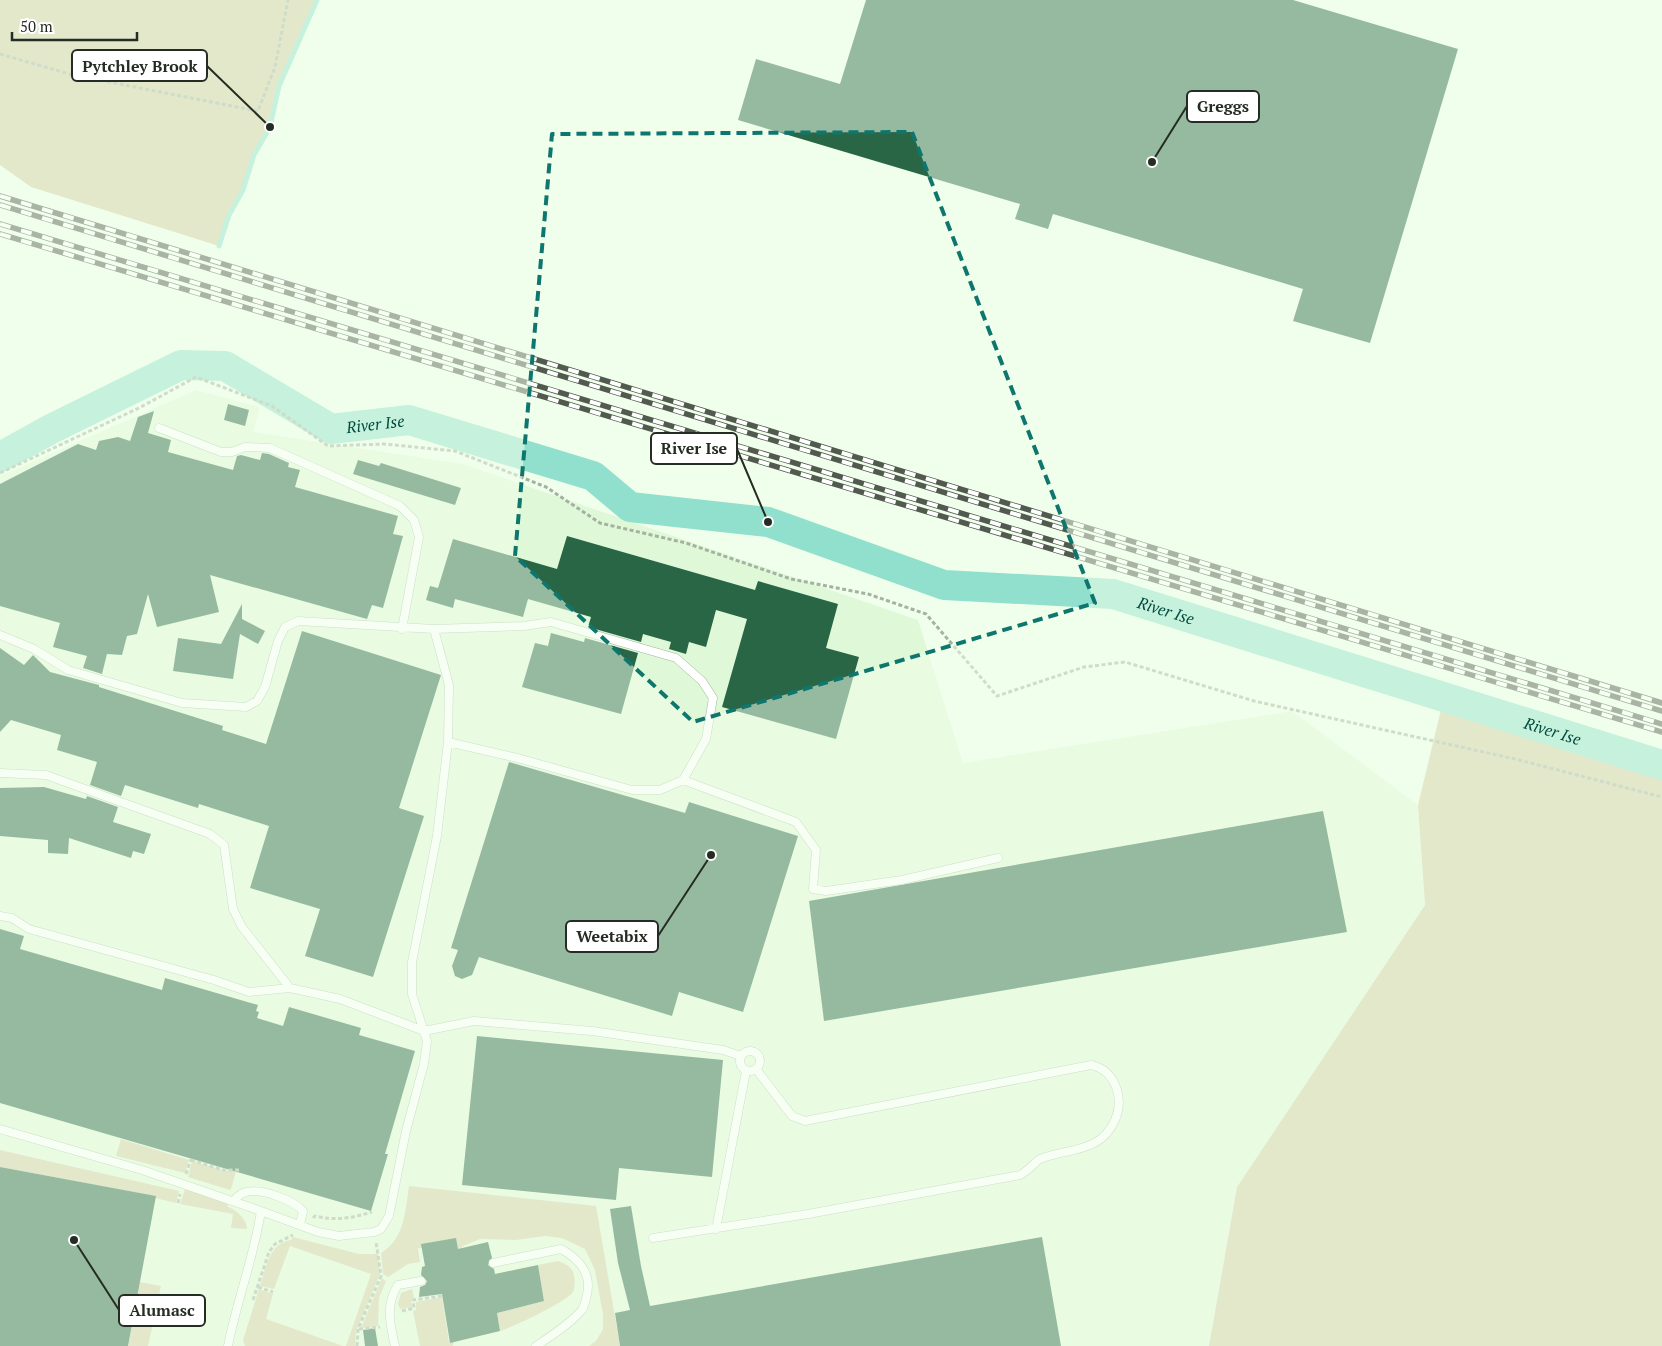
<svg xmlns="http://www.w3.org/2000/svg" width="1662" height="1346" font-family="'PT Serif',serif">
	<rect width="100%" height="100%" fill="#f0ffeb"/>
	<!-- built -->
	<path fill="#dff8d8" d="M 196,390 L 260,407 L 253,432 L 463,464 L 918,620 L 963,763 L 1292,711 L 1418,805 L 1425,905 L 1237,1187 L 1209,1346 L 128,1346 L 155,1196 L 0,1167 L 0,476 Z"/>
	<!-- green -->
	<path fill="#d3cca5" d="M 0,0 L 317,0 L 279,86 L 270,127 L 254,155 L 243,190 L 229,215 L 219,246 L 31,187 L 0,165 Z
		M 1444,697 L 1662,765 L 1662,1346 L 1209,1346 L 1237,1187 L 1425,905 L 1418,805 Z
		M 121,1139 L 189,1160 L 185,1173 L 116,1156 Z
		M 0,1150 L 179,1191 L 176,1203 L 155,1198 L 155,1196 L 0,1167 Z
		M 192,1161 L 225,1171 L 236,1171 L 231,1189 L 230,1190 L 188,1177 Z
		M 409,1186 L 596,1206 L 620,1346 L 589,1346 L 596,1341 L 603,1329 L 603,1315 L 595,1270 L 585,1249 L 562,1238 L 545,1236 L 516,1240 L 480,1239 L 463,1246 L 461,1249 L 418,1248 L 420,1262 L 408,1264 L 388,1277 L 383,1274 L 381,1253 C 405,1238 405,1212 409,1186 Z
		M 185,1189 L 227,1201 L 228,1207 C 237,1210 247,1220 247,1229 L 231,1228 L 233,1214 L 180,1204 Z
		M 293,1237 L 359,1254 L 378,1254 L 380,1274 L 356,1331 L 355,1346 L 346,1346 L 371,1274 L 290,1246 L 274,1289 L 260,1286 C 266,1268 269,1243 291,1240 Z
		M 558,1261 C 566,1264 573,1267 574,1276 C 575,1281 575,1287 573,1292 C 568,1301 511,1328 500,1331 L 497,1313 L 544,1301 L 538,1265 Z
		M 382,1278 L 386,1281 L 379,1298 L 378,1326 L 361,1328 Z
		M 140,1282 L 161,1286 L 148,1346 L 128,1346 Z
		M 259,1289 L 273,1294 L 266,1319 L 343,1346 L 245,1346 L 243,1340 Z
		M 412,1289 L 414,1298 L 411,1299 L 412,1307 L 400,1309 L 398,1304 L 401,1293 Z
		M 442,1297 L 449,1342 L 454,1342 L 453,1346 L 420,1346 L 413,1311 L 416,1310 L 416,1302 Z"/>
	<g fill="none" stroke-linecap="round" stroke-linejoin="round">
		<!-- stream -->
		<path stroke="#91e0cd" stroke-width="5" d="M 219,246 L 229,215 L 243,190 L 254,155 L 270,127 L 279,86 L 317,0"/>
		<!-- river -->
		<path stroke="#91e0cd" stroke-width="30" id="s1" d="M 0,457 L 51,429 L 181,365 L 225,366 L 331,429 L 409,420 L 593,476 L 630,507 L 768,522 L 944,585 L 1113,594 L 1662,765"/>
	</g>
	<!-- building -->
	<path fill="#296646" d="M 866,0 L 1293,0 L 1458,49 L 1370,343 L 1293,321 L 1303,289 L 1053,214 L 1048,229 L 1015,219 L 1020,204 L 738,120 L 756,59 L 840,84 Z
		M 228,404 L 249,410 L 245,426 L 224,420 Z
		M 154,411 L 148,433 L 171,440 L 168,452 L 233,470 L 237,456 L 241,455 L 260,460 L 262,453 L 269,454 L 289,463 L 288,467 L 300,470 L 295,487 L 398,516 L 393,534 L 403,536 L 383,608 L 372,605 L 367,619 L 210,575 L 219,612 L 157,627 L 148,594 L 137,634 L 127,636 L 122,655 L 107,654 L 102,674 L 83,668 L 87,656 L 53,647 L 60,623 L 0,606 L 0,484 L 78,444 L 96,450 L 99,441 L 118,437 L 130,441 L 138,417 Z
		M 358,460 L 379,466 L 381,463 L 461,488 L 455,505 L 353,474 Z
		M 567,536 L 755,590 L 758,581 L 838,604 L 826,648 L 859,657 L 836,739 L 722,707 L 747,619 L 716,610 L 706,647 L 689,642 L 686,654 L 669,649 L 671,642 L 643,634 L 641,642 L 588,627 L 591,617 L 528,599 L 523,617 L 455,599 L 453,608 L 426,600 L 430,586 L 438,588 L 453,539 L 557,569 Z
		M 242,604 L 242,619 L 265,631 L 258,644 L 240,634 L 233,679 L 173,671 L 178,638 L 221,644 Z
		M 302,631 L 441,675 L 399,808 L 424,816 L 373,977 L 305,956 L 320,909 L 250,888 L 269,826 L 199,804 L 198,808 L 125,785 L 121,796 L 90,785 L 97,762 L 57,750 L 61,735 L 11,720 L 0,732 L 0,648 L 24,665 L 33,655 L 50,672 L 99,685 L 99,687 L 223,726 L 222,730 L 266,744 Z
		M 551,633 L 584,642 L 585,638 L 638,653 L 621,714 L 522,687 L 535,643 L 548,646 Z
		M 509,762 L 685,813 L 689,802 L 798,836 L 743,1012 L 679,992 L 672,1016 L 479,957 L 472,975 L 462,979 L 455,976 L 452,966 L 458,950 L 451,948 Z
		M 44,787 L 86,799 L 87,796 L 118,807 L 113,822 L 151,834 L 144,854 L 133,851 L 131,858 L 69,838 L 68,854 L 48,853 L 48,840 L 0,836 L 0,788 Z
		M 1323,811 L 1347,932 L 824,1021 L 809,901 Z
		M 0,929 L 24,936 L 20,949 L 162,990 L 165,978 L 258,1005 L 256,1011 L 259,1012 L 257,1018 L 283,1026 L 289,1007 L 361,1028 L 359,1035 L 415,1051 L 385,1154 L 388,1154 L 371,1211 L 0,1103 Z
		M 477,1036 L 723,1060 L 712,1177 L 619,1168 L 616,1200 L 462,1185 Z
		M 0,1167 L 156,1196 L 128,1346 L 0,1346 Z
		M 631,1206 L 641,1266 L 650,1306 L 1042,1237 L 1061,1346 L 620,1346 L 615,1313 L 630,1310 L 618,1263 L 610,1209 Z
		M 456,1238 L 458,1249 L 488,1242 L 492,1258 L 488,1265 L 494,1269 L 495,1274 L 538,1265 L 544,1301 L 497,1313 L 500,1331 L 450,1343 L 442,1294 L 419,1297 L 420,1287 L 425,1285 L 427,1281 L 421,1275 L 422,1267 L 425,1266 L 421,1244 Z
		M 375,1328 L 378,1346 L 365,1346 L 363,1330 Z"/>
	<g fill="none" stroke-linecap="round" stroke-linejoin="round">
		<defs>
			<path id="lane" d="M 159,428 L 221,452 L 232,452 L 245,447 L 270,448 L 400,506 L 414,520 L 419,537 L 402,629
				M 0,635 L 34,649 L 68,670 L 182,703 L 246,707 L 257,701 L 265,687 L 278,641 L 285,627 L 298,621 L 434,629 L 524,626 L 551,622 L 676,658 L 702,681 L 713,698 L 706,739 L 683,780 L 660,790 L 632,790 L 521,759 L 448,742
				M 0,773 L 46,775 L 210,834 L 224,845 L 233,909 L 242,927 L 290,988 L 340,999 L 424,1031 L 474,1021 L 592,1031 L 723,1050 L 741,1056
				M 683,780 L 796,822 L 816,850 L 813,889 L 826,891 L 902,880 L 998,858
				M 0,916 L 12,918 L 29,929 L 214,980 L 249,992 L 290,988
				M740 1061a10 10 0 1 1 20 0a10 10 0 1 1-20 0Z
				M 0,1129 L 142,1170 L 261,1211
				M 233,1201 C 236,1198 241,1193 246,1192 C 261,1188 293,1200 303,1211 L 300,1224
				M 716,1229 L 746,1071
				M 653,1238 L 808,1214 L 1020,1175 C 1027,1172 1036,1161 1040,1159 C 1068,1148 1101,1153 1115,1120 C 1119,1111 1120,1100 1117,1090 C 1113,1077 1105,1068 1091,1065 L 805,1121 L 792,1116 L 756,1069
				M 493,1263 L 561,1249 C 581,1260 593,1275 586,1299 C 585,1303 584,1307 582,1310 C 570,1324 551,1336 536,1346
				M 228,1346 C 237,1300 254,1257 261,1211 L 318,1232 L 339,1236 L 374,1232 L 381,1229 L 389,1216 L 406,1131 L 424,1064 L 427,1041 L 412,994 L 412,962 L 437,836 L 448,742 L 449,685 L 434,629
				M 395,1346 C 390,1324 385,1305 398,1285 L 421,1281"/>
		</defs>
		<!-- lane casing -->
		<use href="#lane" stroke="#a4b69e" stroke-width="9"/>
		<!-- path -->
		<path stroke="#a5b1a1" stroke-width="3" stroke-dasharray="4 2.5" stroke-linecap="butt" d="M 0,54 L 73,75 L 258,111 L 275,67 L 288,0
			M 0,473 L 139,408 L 196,377 L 272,406 L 328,446 L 384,444 L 455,451 L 546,487 L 600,523 L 686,543 L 791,579 L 868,594 L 926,614 L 997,696 L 1084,667 L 1125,662 L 1254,701 L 1515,759 L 1662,797
			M 191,1160 L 224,1170 L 240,1170
			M 186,1174 L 191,1159
			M 178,1203 L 180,1194
			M 313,1218 L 315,1216 C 335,1221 352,1218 372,1212
			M 258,1287 L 273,1292
			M 253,1300 L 269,1252 L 275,1244 L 293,1235
			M 402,1311 L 414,1308 L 413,1300 L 442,1296
			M 359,1329 L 380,1327
			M 357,1346 L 358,1329 L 381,1276 L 376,1242"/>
		<!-- lane -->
		<use href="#lane" stroke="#fff" stroke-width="8"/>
		<defs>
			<path id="rail" d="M 0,196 L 1662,703
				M 0,205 L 1662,711
				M 0,224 L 1662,724
				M 0,234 L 1662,732"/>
		</defs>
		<!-- rail casing -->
		<use href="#rail" stroke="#525a4f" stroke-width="5.5"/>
		<!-- rail -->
		<use href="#rail" stroke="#fff" stroke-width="4" stroke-dasharray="11" stroke-linecap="butt"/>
	</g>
	<!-- marked area -->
	<path d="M0 0H1662V1346H0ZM 912,132 L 1095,603 L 693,722 L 515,556 L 552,134 Z" fill="#f0ffeb" fill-opacity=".55" fill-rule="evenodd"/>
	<path fill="none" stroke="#0f766e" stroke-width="4" stroke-dasharray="10 6" stroke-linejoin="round" d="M 912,132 L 1095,603 L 693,722 L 515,556 L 552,134 Z"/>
	<g text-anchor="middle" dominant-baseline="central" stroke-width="5" stroke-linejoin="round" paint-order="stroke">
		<!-- water labels -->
		<g font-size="16" font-style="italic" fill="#024b3f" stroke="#fff">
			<text stroke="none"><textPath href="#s1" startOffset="415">River Ise</textPath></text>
			<text stroke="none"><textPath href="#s1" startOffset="1240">River Ise</textPath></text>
			<text stroke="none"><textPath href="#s1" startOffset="1645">River Ise</textPath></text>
		</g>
	</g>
	<!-- callouts -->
	<path fill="none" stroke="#252c23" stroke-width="2" d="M270 127L207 66M1152 162L1187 106M768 522L737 449M711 855L658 936M74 1240L119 1310"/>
	<g fill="#252c23" stroke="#fff" stroke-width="2">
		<circle cx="270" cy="127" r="5"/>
		<circle cx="1152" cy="162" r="5"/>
		<circle cx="768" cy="522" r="5"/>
		<circle cx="711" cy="855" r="5"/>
		<circle cx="74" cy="1240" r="5"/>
	</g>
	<g fill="#fff" stroke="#252c23" stroke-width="2">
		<rect x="72" y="50" width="135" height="31" rx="5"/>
		<rect x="1187" y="91" width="72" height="31" rx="5"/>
		<rect x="651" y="433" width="86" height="31" rx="5"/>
		<rect x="566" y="921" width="92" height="31" rx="5"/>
		<rect x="119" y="1295" width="86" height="31" rx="5"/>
	</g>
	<g font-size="16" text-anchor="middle" font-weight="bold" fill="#252c23">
		<text x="140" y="72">Pytchley Brook</text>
		<text x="1223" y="112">Greggs</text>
		<text x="694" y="454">River Ise</text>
		<text x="612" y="942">Weetabix</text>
		<text x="162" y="1316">Alumasc</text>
	</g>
	<!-- scale -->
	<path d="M12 32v8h125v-8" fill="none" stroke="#252c23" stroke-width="2.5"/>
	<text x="20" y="32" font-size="15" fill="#252c23" stroke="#ffffff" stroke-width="4" paint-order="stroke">50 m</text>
</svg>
